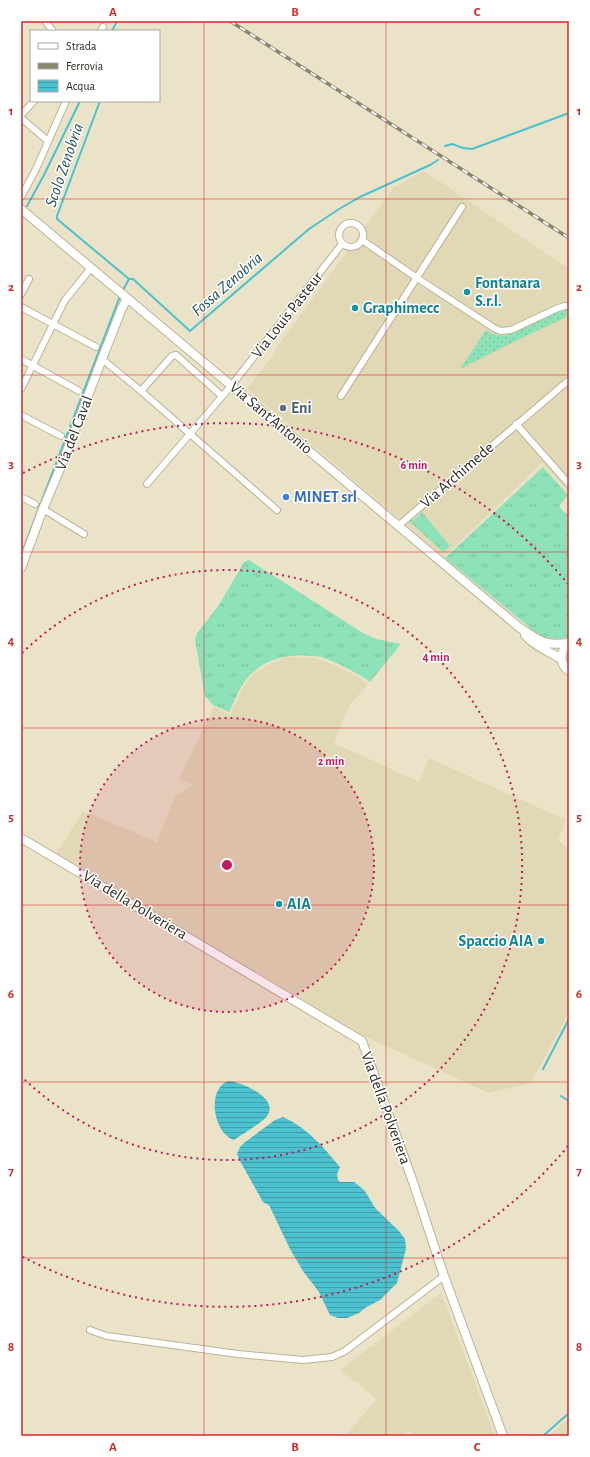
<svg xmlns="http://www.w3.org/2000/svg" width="590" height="1457" font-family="'Alegreya Sans',sans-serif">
	<defs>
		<pattern id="grass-tufts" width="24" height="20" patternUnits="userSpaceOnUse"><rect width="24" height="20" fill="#8ee2b8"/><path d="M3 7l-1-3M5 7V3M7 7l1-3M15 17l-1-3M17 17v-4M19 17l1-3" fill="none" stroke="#7bc29e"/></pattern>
		<pattern id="park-dots" width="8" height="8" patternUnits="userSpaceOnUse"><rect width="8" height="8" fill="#8ee2b8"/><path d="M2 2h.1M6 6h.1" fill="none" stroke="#7bc29e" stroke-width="1.8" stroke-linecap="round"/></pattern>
		<pattern id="water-rules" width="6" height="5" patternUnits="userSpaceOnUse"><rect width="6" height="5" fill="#4cc1d0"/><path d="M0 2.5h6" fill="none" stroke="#3f9da8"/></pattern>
	</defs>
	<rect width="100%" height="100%" fill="#ebe3c7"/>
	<!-- built -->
	<path fill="#e1d8b5" d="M 424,171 L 569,269 L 569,492 L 542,463 L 444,557 L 247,389 L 276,352 L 275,350 L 394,187 Z
		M 286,657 L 316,658 L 336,666 L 359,677 L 368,685 L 352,702 L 344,717 L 334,743 L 419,782 L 429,758 L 566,820 L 558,840 L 569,850 L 569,1012 L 531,1083 L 489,1093 L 364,1036 L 56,854 L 83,811 L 157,842 L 175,796 L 193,785 L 179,779 L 214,707 L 230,715 L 244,686 L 253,674 L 268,665 Z
		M 441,1293 L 495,1436 L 415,1436 L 408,1430 L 403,1436 L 345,1436 L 377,1399 L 340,1370 Z
		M 569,1418 L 569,1436 L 549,1436 Z"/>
	<!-- grass -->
	<path fill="url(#grass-tufts)" d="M 543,467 L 568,495 L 559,506 L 569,517 L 569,638 L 556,639 L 540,636 L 445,558 Z
		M 422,512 L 450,546 L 443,552 L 409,521 L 411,519 L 414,520 Z
		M 249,560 L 363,633 L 376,639 L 401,644 L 370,682 C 360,674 334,661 321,657 C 318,656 313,656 309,656 C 287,654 266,659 250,675 C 240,685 235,700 229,712 L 213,705 L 205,696 L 195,640 L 197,633 L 219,605 L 244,562 Z"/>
	<!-- park -->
	<path fill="url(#park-dots)" d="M 564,309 L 569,310 L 569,316 L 509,344 L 460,369 L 486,330 L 492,334 L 504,336 Z"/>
	<!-- water -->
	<path fill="url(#water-rules)" d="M 229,1081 C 241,1082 280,1098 267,1116 C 262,1123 242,1134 234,1140 C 212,1132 207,1087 229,1081 Z
		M 283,1117 C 308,1128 323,1147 340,1167 L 337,1174 L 338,1180 L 340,1182 L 354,1182 L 358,1185 L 365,1191 L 375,1208 L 399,1231 L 405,1239 L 406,1249 L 397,1283 L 380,1300 L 365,1308 L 359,1313 L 347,1318 L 338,1318 L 330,1315 L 319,1292 L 303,1271 L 290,1249 L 269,1205 L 263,1202 L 240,1161 L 237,1154 L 240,1147 L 244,1143 L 275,1120 Z"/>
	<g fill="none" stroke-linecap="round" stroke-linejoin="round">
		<!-- stream -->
		<path stroke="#4cc1d0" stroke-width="2" d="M 112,31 L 117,21
			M 100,101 L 57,216 L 57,219 L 129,279
			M 445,146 L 452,144 L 463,148 L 472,149 L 569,113
			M 27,206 L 44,175 L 80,101
			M 123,290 L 129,279 L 133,279 L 190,331 L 309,229 L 339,209 L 360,197 L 430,165 L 438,160
			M 21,555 L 120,296
			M 543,1069 L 569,1019
			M 561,1096 L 569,1101
			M 543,1436 L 569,1413"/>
		<defs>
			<path id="street" d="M 45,21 L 53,31
				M 101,31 L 103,27
				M 21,115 L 34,101
				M 21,118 L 48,141
				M 21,197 L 36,169 L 66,101
				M339 235a12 12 0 1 1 24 0a12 12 0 1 1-24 0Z
				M 362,240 L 417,278 L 494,328 L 501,331 L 511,330 L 558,308 L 565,306 L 569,306
				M 21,294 L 29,279
				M 21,307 L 96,347
				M 21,359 L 79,391
				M 102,359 L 141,391 L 277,510
				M 21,389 L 65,300 L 91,268
				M 141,391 L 172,356 L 176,355 L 222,396
				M 341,396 L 462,207
				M 21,415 L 61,436
				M 516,424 L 569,484
				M 147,484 L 231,386 L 342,244
				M 21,497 L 35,504
				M 43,509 L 84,534
				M 398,526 L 569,380
				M 90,1330 L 107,1336 L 238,1354 L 303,1360 L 332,1357 L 345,1351 L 444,1276"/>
			<path id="secondary" d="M 21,209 L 520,628 C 541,641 543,646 569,643
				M 21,568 L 43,509 L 64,459 L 102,359 L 122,308 L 127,299
				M 525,635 C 535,647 549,651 561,659
				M 569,644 C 559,651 559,664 569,671
				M 21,838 L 362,1041 L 413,1182 L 444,1276 L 503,1436"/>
		</defs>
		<!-- street casing -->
		<use href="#street" stroke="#bab398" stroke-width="8"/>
		<!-- secondary casing -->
		<use href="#secondary" stroke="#bab398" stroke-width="10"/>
		<!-- street -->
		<use href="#street" stroke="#fff" stroke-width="6"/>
		<!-- secondary -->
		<use href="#secondary" stroke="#fff" stroke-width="8"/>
		<defs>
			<path id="rail" d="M 230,21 L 569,238"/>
		</defs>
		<!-- rail casing -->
		<use href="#rail" stroke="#8a8572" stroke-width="3.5"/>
		<!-- rail -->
		<use href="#rail" stroke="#fff" stroke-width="2" stroke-dasharray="6" stroke-linecap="butt"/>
	</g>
	<!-- grid -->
	<path fill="none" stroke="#d62828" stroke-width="1" stroke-opacity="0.55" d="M 204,21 L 204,1436M 386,21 L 386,1436M 21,199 L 569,199M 21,375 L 569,375M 21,552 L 569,552M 21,728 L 569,728M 21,905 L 569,905M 21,1082 L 569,1082M 21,1258 L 569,1258"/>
	<!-- distance rings -->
	<circle cx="227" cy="865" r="147" fill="#c2185b" fill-opacity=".12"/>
	<g fill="none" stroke="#c2185b" stroke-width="2" stroke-dasharray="2 4">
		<circle cx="227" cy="865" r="147"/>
		<path d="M22 653A295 295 0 1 1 22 1077"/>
		<path d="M568 1146A442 442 0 0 1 23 1257M23 473A442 442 0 0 1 568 584"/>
	</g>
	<!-- markers -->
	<g fill="#0f9aa8" stroke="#fff" stroke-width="1.5">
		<circle cx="467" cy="292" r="4"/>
		<circle cx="355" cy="308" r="4"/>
		<circle cx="279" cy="904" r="4"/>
		<circle cx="541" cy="941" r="4"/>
	</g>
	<circle fill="#5c6f8a" stroke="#fff" stroke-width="1.5" cx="283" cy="408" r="4"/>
	<circle fill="#3f7fe0" stroke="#fff" stroke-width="1.5" cx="286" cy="497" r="4"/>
	<g text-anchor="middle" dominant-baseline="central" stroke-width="3" stroke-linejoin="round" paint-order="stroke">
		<!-- culture labels -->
		<g font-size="16" font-weight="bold" fill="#0d838f" stroke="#fff" text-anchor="start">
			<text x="475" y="283">Fontanara<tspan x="475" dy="18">S.r.l.</tspan></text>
			<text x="363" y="308">Graphimecc</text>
			<text x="287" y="904">AIA</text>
			<text x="533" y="941" text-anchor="end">Spaccio AIA</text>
		</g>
		<!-- street labels -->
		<g font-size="16" fill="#2b291e" stroke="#fff">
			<text transform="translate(287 315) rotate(-52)">Via Louis Pasteur</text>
			<text transform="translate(271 418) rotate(40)">Via Sant'Antonio</text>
			<text transform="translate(74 433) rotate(-69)">Via del Caval</text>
			<text transform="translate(457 475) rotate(-41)">Via Archimede</text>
			<text transform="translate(135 905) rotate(31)">Via della Polveriera</text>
			<text transform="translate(386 1108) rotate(70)">Via della Polveriera</text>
		</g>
		<!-- service labels -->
		<g font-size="16" font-weight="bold" fill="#4e5e75" stroke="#fff" text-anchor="start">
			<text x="291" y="408">Eni</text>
		</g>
		<!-- shop labels -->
		<g font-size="16" font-weight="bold" fill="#366cbe" stroke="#fff" text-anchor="start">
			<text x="294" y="497">MINET srl</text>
		</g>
		<!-- water labels -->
		<g font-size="17" font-style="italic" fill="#22545b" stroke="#fff">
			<text transform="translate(64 165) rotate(-71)">Scolo Zenobria</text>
			<text transform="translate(227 284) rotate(-41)">Fossa Zenobria</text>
		</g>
	</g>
	<circle cx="227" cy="865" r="6" fill="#c2185b" stroke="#fff" stroke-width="2"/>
	<g font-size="12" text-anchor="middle" font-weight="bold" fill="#c2185b" stroke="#fff" stroke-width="3" stroke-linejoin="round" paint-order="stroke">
		<text x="414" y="469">6 min</text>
		<text x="436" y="661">4 min</text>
		<text x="331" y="765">2 min</text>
	</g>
	<!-- border -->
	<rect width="590" height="1457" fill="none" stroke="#ffffff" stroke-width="44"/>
	<!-- legend -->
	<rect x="30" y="30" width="130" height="72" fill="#ffffff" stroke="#aaa9a5"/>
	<rect x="38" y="43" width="20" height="6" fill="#ffffff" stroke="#aaa9a5"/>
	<text x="66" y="50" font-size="12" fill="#2b291e">Strada</text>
	<rect x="38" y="63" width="20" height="6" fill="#8a8572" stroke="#aaa9a5"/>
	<text x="66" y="70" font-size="12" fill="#2b291e">Ferrovia</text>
	<rect x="38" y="80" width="20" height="12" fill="url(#water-rules)" stroke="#aaa9a5"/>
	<text x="66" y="90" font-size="12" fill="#2b291e">Acqua</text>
	<rect x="22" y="22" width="546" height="1413" fill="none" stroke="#d62828" stroke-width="1.5"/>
	<g font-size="13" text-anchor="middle" font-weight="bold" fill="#d62828">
		<text x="113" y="16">A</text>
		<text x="295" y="16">B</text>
		<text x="477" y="16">C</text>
		<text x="11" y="115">1</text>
		<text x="579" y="115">1</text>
		<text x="11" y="291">2</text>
		<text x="579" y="291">2</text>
		<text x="11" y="468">3</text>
		<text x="579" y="468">3</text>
		<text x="11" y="645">4</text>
		<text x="579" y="645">4</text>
		<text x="11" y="821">5</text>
		<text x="579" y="821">5</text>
		<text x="11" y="998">6</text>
		<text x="579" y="998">6</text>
		<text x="11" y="1175">7</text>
		<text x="579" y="1175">7</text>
		<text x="11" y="1351">8</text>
		<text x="579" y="1351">8</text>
		<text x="113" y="1451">A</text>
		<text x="295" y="1451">B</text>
		<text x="477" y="1451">C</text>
	</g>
</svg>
